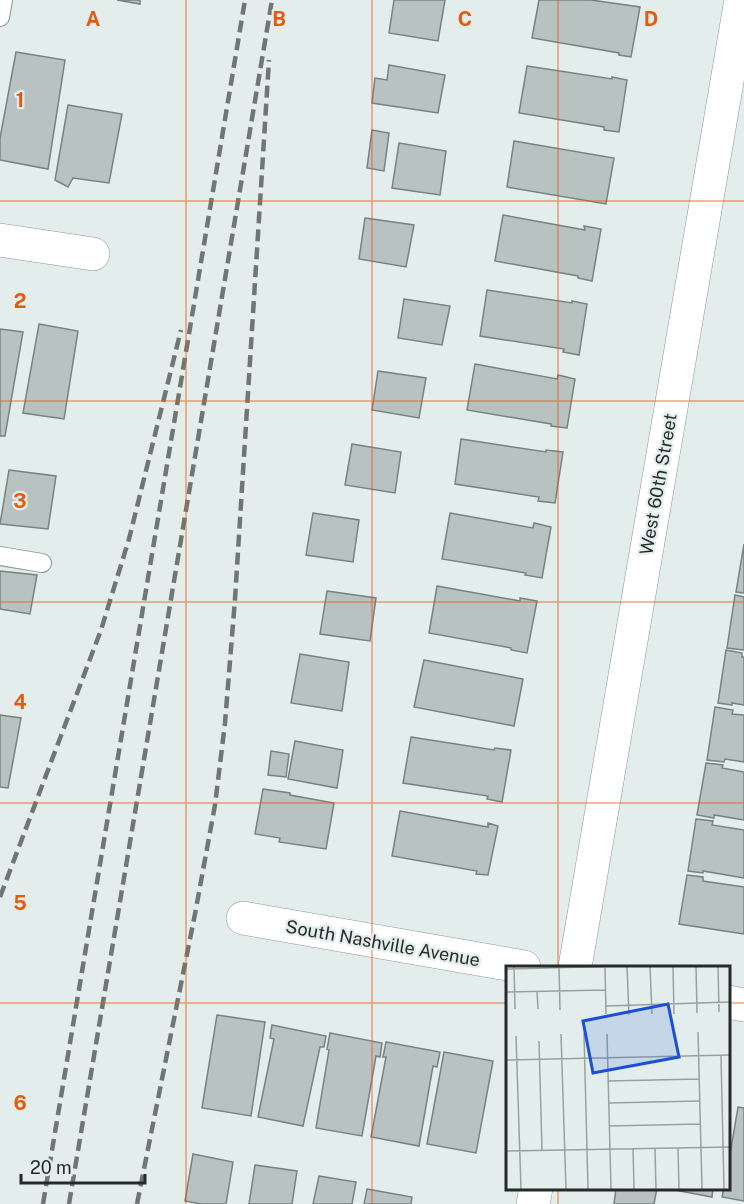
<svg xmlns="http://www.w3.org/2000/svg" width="744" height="1204" font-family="'Public Sans',sans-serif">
	<rect width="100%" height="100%" fill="#e3eeec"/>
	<!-- building -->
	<path fill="#b8c3c1" stroke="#788281" stroke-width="1.5" d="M 117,0 L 140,0 L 140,4 Z
		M 394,0 L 445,0 L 438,41 L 389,33 Z
		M 539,0 L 591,0 L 640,7 L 631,57 L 619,55 L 619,53 L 532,38 Z
		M 16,52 L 65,60 L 48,169 L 0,160 L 0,138 Z
		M 389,65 L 445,75 L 438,113 L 372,103 L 375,78 L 387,80 Z
		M 527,66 L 612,79 L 612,77 L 627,80 L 619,132 L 604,130 L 604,127 L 519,113 Z
		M 68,105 L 122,114 L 109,183 L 73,178 L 68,187 L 55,180 Z
		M 372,130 L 389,133 L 384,171 L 367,168 Z
		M 514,141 L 614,158 L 606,204 L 507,187 Z
		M 399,143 L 446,151 L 440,195 L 392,188 Z
		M 503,215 L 585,230 L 584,226 L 601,229 L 592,281 L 578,278 L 578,276 L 495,261 Z
		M 365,218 L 414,225 L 406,267 L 359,259 Z
		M 487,290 L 572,303 L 572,301 L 587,304 L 579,355 L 563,352 L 564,349 L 480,336 Z
		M 404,299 L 450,306 L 442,345 L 398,338 Z
		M 39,324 L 78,331 L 64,419 L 23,413 Z
		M 0,329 L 23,332 L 5,436 L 0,436 Z
		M 475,364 L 557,379 L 558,375 L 575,379 L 567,428 L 551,426 L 551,424 L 467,410 Z
		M 378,371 L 426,378 L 419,418 L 372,410 Z
		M 461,439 L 546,452 L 546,450 L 563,452 L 555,503 L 538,501 L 539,497 L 455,484 Z
		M 352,444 L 401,452 L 395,493 L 345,485 Z
		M 9,470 L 56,476 L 48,529 L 0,524 Z
		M 313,513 L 359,520 L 353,562 L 306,555 Z
		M 450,513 L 533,528 L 534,523 L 551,527 L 542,578 L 525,575 L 526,573 L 442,559 Z
		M 744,544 L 744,593 L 736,592 Z
		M 0,571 L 37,575 L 30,614 L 0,609 Z
		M 437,586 L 520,601 L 520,598 L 537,601 L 527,653 L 511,650 L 511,648 L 429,633 Z
		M 327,591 L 376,598 L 370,641 L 320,634 Z
		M 735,595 L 744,597 L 744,650 L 727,648 Z
		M 726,650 L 742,653 L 742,657 L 744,657 L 744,705 L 732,703 L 732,705 L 718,703 Z
		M 300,654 L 349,662 L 342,711 L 291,703 Z
		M 424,660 L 523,679 L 514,726 L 414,707 Z
		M 715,707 L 733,710 L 732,714 L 744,715 L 744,762 L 725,759 L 724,762 L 707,760 Z
		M 0,715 L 21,718 L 8,788 L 0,787 Z
		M 411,737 L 494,750 L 495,748 L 511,750 L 502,802 L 487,799 L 488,796 L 403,783 Z
		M 295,741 L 343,750 L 337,788 L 288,779 Z
		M 271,751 L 289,754 L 286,777 L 268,775 Z
		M 706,763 L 723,765 L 722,768 L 744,772 L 744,820 L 714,815 L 714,818 L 697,815 Z
		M 263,789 L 290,793 L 290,795 L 334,803 L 326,849 L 279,842 L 280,838 L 255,834 Z
		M 400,811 L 488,827 L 488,823 L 498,826 L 488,875 L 476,874 L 477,871 L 392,856 Z
		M 696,819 L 713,821 L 712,825 L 744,830 L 744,878 L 703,871 L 703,873 L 688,871 Z
		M 687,875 L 703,877 L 703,881 L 744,887 L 744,934 L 679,924 Z
		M 217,1015 L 265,1022 L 251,1116 L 202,1108 Z
		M 272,1025 L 326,1036 L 324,1047 L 320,1047 L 303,1126 L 258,1117 L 274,1039 L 270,1038 Z
		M 330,1033 L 382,1043 L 380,1057 L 376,1056 L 362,1136 L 316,1128 L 329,1050 L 327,1049 Z
		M 386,1042 L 440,1052 L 437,1067 L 433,1066 L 419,1146 L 371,1137 L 386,1057 L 383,1057 Z
		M 444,1052 L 493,1061 L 476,1153 L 427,1144 Z
		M 738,1107 L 744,1108 L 744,1201 L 722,1197 L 724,1188 L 728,1188 L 728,1166 Z
		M 193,1154 L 233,1162 L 226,1204 L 201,1204 L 185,1201 Z
		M 255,1165 L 297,1171 L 292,1204 L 249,1204 Z
		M 319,1176 L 356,1182 L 352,1204 L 313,1204 Z
		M 616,1188 L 657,1188 L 654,1204 L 614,1204 Z
		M 664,1188 L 713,1188 L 712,1197 Z
		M 367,1189 L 412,1197 L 411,1204 L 364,1204 Z"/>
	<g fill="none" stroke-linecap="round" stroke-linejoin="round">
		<defs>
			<path id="service" d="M 0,17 L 3,0
				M 0,556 L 42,563"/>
			<path id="minor" d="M 0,240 L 93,254
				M 243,918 L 524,967
				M 575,967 L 741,0
				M 728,1002 L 744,1005
				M 533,1204 L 536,1188"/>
		</defs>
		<!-- service casing -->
		<use href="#service" stroke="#8c9695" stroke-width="20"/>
		<!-- minor casing -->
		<use href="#minor" stroke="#8c9695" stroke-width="34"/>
		<!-- service -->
		<use href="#service" stroke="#fff" stroke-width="18"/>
		<!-- minor -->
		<use href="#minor" stroke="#fff" stroke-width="33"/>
		<!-- rail -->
		<path stroke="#6f7674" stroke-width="4.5" stroke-dasharray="12 6" stroke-linecap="butt" d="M 0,897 L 101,630 L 129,539 L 181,330
			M 43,1204 L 245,0
			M 69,1204 L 272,0
			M 137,1204 L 195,914 L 215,805 L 225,723 L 235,599 L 269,60"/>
	</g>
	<!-- grid -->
	<path fill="none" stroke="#e8590c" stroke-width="1.5" stroke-opacity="0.55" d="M 186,0 L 186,1204M 372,0 L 372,1204M 558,0 L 558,967M 0,201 L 744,201M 0,401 L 744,401M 0,602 L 744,602M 0,803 L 744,803M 0,1003 L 507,1003M 728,1003 L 744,1003M 558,1188 L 558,1204"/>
	<g text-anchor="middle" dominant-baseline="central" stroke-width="4.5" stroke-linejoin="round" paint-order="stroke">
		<!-- street labels -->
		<g font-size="18" fill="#262a29" stroke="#e3eeec">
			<text transform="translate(658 484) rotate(-80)">West 60th Street</text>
			<text transform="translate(383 943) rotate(10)">South Nashville Avenue</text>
		</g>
	</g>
	<!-- overview -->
	<g transform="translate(506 966)">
		<rect width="224" height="224" fill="#e3eeec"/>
		<path fill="none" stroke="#97a09e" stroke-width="1.5" d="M 8,0 L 9,43M 53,0 L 54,44M 99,0 L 100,48M 121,0 L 123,49M 144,0 L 146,48M 167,0 L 168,48M 190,0 L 191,47M 212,0 L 213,46M 0,3 L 117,0M 31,25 L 32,43M 0,26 L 99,24M 100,40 L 224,36M 192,66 L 196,223M 78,67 L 82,223M 55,68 L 60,223M 101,68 L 105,223M 10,70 L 15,223M 33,75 L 36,184M 215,90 L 218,223M 0,94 L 224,89M 102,115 L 193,113M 102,137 L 193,135M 103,160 L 194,158M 127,182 L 128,223M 149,182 L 150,223M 172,182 L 173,223M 0,185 L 224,181"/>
		<path fill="#1d4ed8" fill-opacity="0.15" stroke="#1d4ed8" stroke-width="3" d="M 162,38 L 173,91 L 87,107 L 77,55 Z"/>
		<rect width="224" height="224" fill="none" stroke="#262a29" stroke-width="3"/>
	</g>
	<g font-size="20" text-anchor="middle" font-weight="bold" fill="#e8590c" stroke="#e3eeec" stroke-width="4.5" stroke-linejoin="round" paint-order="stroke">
		<text x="93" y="26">A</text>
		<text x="279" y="26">B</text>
		<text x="465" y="26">C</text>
		<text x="651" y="26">D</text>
		<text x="20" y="107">1</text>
		<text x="20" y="308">2</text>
		<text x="20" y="508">3</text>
		<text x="20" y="709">4</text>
		<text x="20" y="910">5</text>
		<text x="20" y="1110">6</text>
	</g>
	<!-- scale -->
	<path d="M21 1174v9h124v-9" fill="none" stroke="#262a29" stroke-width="3"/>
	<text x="30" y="1174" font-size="18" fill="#262a29" stroke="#e3eeec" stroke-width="4.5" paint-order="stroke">20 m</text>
</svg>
